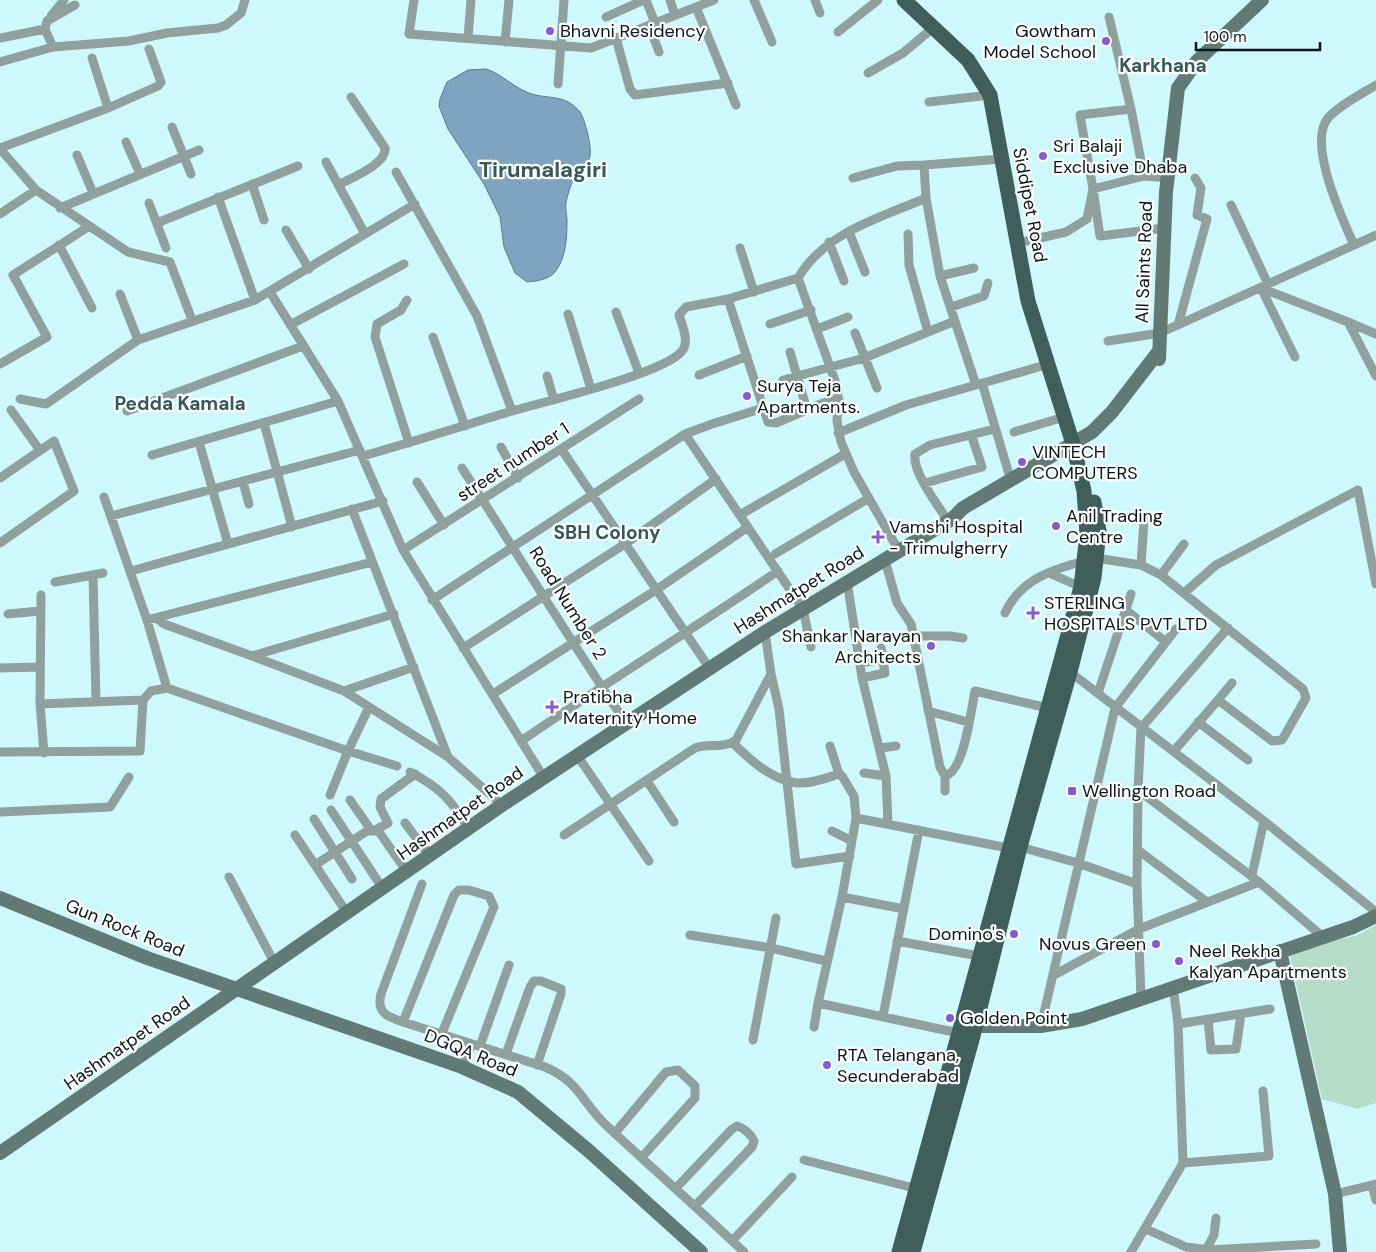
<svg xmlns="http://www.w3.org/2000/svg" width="1376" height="1252" font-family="'DM Sans',sans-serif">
	<rect width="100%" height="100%" fill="#cef9fc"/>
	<!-- green -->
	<path fill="#b4dcc8" d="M 1376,925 L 1376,1103 L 1358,1109 L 1322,1099 L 1289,952 L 1358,935 Z"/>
	<!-- water -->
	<path fill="#7ea4bf" stroke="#5b7a8d" d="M 486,69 C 502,74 513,87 529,93 C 547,100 565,93 580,112 C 585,119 592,148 590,156 C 588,166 581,170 575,178 C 570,184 568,195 566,202 C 565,209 567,215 567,221 C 567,238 566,258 555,272 C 548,280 536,281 527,282 L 515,273 L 504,247 L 500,217 L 484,184 L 448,129 L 439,106 L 440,99 L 447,82 L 468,70 Z"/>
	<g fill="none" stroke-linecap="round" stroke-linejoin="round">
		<!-- street -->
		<path stroke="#8fa09d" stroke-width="9" d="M 414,0 L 409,34 L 591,48 L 714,0
			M 646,0 L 655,23
			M 670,0 L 675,15
			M 754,0 L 772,42
			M 815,0 L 820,13
			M 75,5 L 47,21 L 45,29 L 53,47 L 129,41 L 167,33 L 218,28 L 226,25 L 241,13 L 245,0
			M 696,7 L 736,105
			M 51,16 L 64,0
			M 606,17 L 644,0
			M 649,25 L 659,52
			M 838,32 L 878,0
			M 0,38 L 45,29
			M 468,38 L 471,0
			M 616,38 L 630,89 L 635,95 L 728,83
			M 505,42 L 509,0
			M 92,58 L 108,108
			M 0,62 L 53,47
			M 868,73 L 903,53 L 934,27
			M 558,84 L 564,0
			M 929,102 L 990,95
			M 1131,109 L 1144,176 L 1093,189 L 1100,236 L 1165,228
			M 172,127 L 191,174
			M 126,142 L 140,174
			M 0,148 L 108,108 L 158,86 L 161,82 L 149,49
			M 0,149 L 36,190
			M 77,155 L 93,193
			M 1002,159 L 924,165 L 926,198 L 940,276 L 976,385 L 1049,364
			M 326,162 L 365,234
			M 396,172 L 477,316 L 512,411
			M 1144,176 L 1168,178
			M 853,178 L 897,166 L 924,165
			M 252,184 L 264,220
			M 338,185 C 351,178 387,164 385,148 L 351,97
			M 218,197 L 255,300
			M 149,203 L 166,248
			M 1231,205 L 1268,284
			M 60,208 L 199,150
			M 0,214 L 36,190 L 128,252 L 170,262 L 192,320
			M 157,223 L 298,166
			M 286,230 L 309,269
			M 849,232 L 865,272
			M 908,234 L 909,265 L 928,332
			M 1027,241 L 1066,232 L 1087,219 L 1093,189 L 1080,115 L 1131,109 L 1109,17
			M 829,242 L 844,281
			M 59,245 L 92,308
			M 1354,245 C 1342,218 1307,143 1328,118 C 1338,106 1363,93 1376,85
			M 740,248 L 754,292
			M 940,276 L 974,268
			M 1261,288 L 1348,322 L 1376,376
			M 1261,288 L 1295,357
			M 270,292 L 338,401 L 403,550 L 544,778
			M 120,294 L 138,340
			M 728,299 L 768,422 L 776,423 L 823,403 L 839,399
			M 407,300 L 401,310 L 377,324 L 375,337 L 409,443
			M 951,307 L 984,296 L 988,283
			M 616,312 L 639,373
			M 568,314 L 591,389
			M 1348,322 L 1376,334
			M 770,324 L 811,310
			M 290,325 L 404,264
			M 1178,325 L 1207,219 L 1197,215 L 1201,188 L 1195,178
			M 817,329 L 848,317
			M 855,333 L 877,388
			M 433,337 L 465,426
			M 1108,341 L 1160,333 L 1376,235
			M 790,352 L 807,410
			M 0,364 L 47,337 L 13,275 L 88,227
			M 699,375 L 747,356
			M 547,376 L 554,400
			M 783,380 L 864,358 L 955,321
			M 982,383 L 1011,481
			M 20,399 L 46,404 L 138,340 L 255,300 L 415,204
			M 11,410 L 39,449
			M 127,411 L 303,346
			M 264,423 L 292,527
			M 1014,432 L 1064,417
			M 838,433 L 906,405 L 976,385
			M 685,434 L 803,609 L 811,647
			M 199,442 L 228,544
			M 501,447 L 518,478
			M 562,450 L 710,669
			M 152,455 L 338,401
			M 363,456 C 413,442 462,426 512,411 C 543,402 666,373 682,351 C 690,342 682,325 679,315 L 686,307 L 728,299 L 798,278
			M 462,468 C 517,553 569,639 626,723
			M 0,478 L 54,441 L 74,491 L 0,543
			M 243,482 L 249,504
			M 417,482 L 444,525
			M 925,483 L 982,467 L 973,440
			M 104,497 L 147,620 L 167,688 L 348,751 L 397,766
			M 352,509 L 448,757 L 502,805
			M 745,512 L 845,454
			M 111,516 L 360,450
			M 948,521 C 938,505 912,472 915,454 L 930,445 L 995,429
			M 403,550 L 639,399
			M 899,551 L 854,472 L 841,442 L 837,421 L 838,389 L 798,278 C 825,232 880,218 926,198
			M 775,554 L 869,498
			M 1096,558 L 1141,565 L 1161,575 L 1303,689 L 1306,698 L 1282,740 L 1272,741 L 1218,700 L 1232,683
			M 885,560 L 897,603 L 911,624 L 940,767 L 945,776 C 964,772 971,710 975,691 L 1048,708
			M 1141,565 L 1144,521
			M 131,571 L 383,501
			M 1049,573 L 1081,587
			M 93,575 L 96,701
			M 1161,575 L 1184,544
			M 847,581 L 862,678 L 886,776 L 888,824
			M 55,582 L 103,573
			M 1184,593 L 1216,565 L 1358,490 L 1376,584
			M 432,600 L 685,434 L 712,424 L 763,408
			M 1126,610 L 1166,642
			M 1005,613 C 1020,580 1052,569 1085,561
			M 8,614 L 40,611
			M 394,614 L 252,656 L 344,691 L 448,757
			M 156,618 L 164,624 L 252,656
			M 147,620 L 372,562
			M 913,636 L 950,636 L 963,638
			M 463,648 L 625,544 L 716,479
			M 860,663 L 883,659
			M 0,668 L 39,667
			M 1070,672 L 1264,821 L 1376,912
			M 771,674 L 779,709 L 796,864 L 850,856
			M 862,678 L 885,673 L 881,648
			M 344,691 L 414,667
			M 1098,693 L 1131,594
			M 493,694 L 656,590 L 748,527
			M 40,704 L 41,595
			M 928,711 L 968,722
			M 1198,722 L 1248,760
			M 521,741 C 606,683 693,629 778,571
			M 733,743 C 750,760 772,780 797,783 C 811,784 826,778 839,774
			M 830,746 L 839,774 L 842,776 L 854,796 L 856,818 L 842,897 L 818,1003 L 963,1034
			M 880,748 L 896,746
			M 1174,751 L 1218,700
			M 0,752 L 140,751 L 143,700 L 151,691 L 167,688
			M 44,753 L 40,704 L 143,700
			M 577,755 L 649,861
			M 410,772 C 441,788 451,800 469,829
			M 864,773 L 886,776
			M 647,781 L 674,822
			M 1138,790 L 1259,882
			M 945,791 L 945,776
			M 330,795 L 348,751 L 369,707
			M 350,800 L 371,830
			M 331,810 L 383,889
			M 0,812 L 110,807 L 129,777
			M 856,818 L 1008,848
			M 314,819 L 352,879
			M 405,823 L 430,856
			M 377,829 L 407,872
			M 832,831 L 852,841
			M 295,835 L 347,913
			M 564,835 L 695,748 C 709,743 724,749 736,740 L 771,674 L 765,632
			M 1020,847 L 1078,863 L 1137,884
			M 1138,850 L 1207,902
			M 315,865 L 367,831 L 374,831 L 388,823 L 380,807 L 381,799 L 415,774
			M 1252,875 L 1264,821
			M 229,877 L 275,964
			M 422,884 L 381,994 C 376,1013 388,1017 403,1022 L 545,1067 C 581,1082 582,1104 608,1127 C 653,1169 699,1209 744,1252
			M 842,897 L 904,909
			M 690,935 L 771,948 L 826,961
			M 897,941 L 979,956
			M 1054,975 L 1139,929 L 1259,882 L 1323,937
			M 1141,999 L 1137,884 L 1138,790 L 1141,728 L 1228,628
			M 883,1016 L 919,830
			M 1208,1019 L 1211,1050 L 1236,1049 L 1241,1014
			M 403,1022 L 454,895 L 459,890 L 469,890 L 489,896 L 494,907 L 442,1033
			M 1178,1024 L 1270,1009
			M 1041,1026 L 1115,708 L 1176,629
			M 814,1027 L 818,1003
			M 753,1040 L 776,918
			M 480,1046 L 509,965
			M 506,1054 L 530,987 L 534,981 L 541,981 L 561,989 L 561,994 L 537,1065
			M 462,1067 L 472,1044
			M 615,1133 L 666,1072 L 678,1070 L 695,1086 L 695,1098 L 642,1157
			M 804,1160 L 918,1189
			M 1183,1163 L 1269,1156 L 1263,1091
			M 1372,1185 L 1376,1200
			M 676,1188 L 732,1129 L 737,1126 C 744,1128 751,1134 754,1141 L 752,1147 L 695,1206
			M 1335,1194 L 1376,1184
			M 1146,1229 L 1186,1247 L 1209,1250 L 1316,1244
			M 732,1241 L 792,1177
			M 1206,1250 L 1214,1235 L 1216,1218
			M 1131,1252 L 1183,1163 L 1178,1024 L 1173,986"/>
		<!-- secondary -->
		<path stroke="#617a75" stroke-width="14" d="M 1159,359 L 1166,192 L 1178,88 L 1197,61 L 1262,0
			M 0,898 L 147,958 L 462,1067 L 518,1092 L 589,1151 L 701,1252
			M 1280,951 L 1335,1194 L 1340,1252
			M 965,1024 L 976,1026 L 1041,1026 L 1082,1019 L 1353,927 L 1376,916
			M 0,1153 L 502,805 L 765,632 L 952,519 L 963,508 L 1092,432 L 1112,412 L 1159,351"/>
		<!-- primary -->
		<path stroke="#405f5a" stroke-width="15" d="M 899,1252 L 1081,587 L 1087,534 L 1084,491 L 1073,444 L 1028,301 L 990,95 L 968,60 L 904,0
			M 913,1252 L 973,1036 L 1020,847 L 1070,672 L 1094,578 L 1099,531 L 1094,502"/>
	</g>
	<!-- markers -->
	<g fill="#855ad3" stroke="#fdfdfd" stroke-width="2">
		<circle cx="550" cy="31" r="5"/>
		<circle cx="1106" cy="41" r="5"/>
		<circle cx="1043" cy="156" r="5"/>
		<circle cx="747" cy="396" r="5"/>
		<circle cx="1022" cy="462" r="5"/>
		<circle cx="1056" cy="526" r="5"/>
		<path d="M875.5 529.5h5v5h5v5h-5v5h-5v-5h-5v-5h5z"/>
		<path d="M1030.5 605.5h5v5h5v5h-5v5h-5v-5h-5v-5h5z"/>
		<circle cx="931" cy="646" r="5"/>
		<path d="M549.5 699.5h5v5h5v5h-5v5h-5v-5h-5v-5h5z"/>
		<rect x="1067" y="786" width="10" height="10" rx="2.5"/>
		<circle cx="1014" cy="934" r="5"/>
		<circle cx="1156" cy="944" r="5"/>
		<circle cx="1179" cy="961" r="5"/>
		<circle cx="950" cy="1018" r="5"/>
		<circle cx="827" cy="1065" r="5"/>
	</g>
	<g text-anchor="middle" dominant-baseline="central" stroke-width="4.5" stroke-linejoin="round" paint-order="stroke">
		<!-- poi labels -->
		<g font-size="18" fill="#081819" stroke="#fdfdfd" text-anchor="start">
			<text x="560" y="31">Bhavni Residency</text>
			<text x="1096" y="31" text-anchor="end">Gowtham<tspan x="1096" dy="21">Model School</tspan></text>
			<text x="1053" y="146">Sri Balaji<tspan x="1053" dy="21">Exclusive Dhaba</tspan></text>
			<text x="757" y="386">Surya Teja<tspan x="757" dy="21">Apartments.</tspan></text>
			<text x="1032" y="452">VINTECH<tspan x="1032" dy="21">COMPUTERS</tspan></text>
			<text x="1066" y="516">Anil Trading<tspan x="1066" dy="21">Centre</tspan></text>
			<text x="889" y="527">Vamshi Hospital<tspan x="889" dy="21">- Trimulgherry</tspan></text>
			<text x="1044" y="603">STERLING<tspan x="1044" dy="21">HOSPITALS PVT LTD</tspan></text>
			<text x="921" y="636" text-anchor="end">Shankar Narayan<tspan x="921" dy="21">Architects</tspan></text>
			<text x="563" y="697">Pratibha<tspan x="563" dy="21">Maternity Home</tspan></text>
			<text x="1082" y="791">Wellington Road</text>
			<text x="1004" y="934" text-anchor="end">Domino's</text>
			<text x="1146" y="944" text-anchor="end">Novus Green</text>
			<text x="1189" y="951">Neel Rekha<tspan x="1189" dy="21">Kalyan Apartments</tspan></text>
			<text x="960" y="1018">Golden Point</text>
			<text x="837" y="1055">RTA Telangana,<tspan x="837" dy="21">Secunderabad</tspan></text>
		</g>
		<!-- street labels -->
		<g font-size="18" fill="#081819" stroke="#fdfdfd">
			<text transform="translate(1030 205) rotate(79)">Siddipet Road</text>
			<text transform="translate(1144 262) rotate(-88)">All Saints Road</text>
			<text transform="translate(513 462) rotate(-33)">street number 1</text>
			<text transform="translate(799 590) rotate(-32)">Hashmatpet Road</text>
			<text transform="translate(568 603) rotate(58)">Road Number 2</text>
			<text transform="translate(460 813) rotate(-35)">Hashmatpet Road</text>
			<text transform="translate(125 928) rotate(22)">Gun Rock Road</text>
			<text transform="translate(127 1043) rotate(-35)">Hashmatpet Road</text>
			<text transform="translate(471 1053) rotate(22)">DGQA Road</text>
		</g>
		<!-- neighbourhood labels -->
		<g font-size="19" font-weight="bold" fill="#32595c" stroke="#fdfdfd">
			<text x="1163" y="65">Karkhana</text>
			<text x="180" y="403">Pedda Kamala</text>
			<text x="607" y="532">SBH Colony</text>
		</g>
		<!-- district labels -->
		<g font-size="22" font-weight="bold" fill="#32595c" stroke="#fdfdfd">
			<text x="543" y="169">Tirumalagiri</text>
		</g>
	</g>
	<!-- scale -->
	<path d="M1196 42v8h124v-8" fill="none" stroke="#081819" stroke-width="2.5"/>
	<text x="1204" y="42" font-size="15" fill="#081819" stroke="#fdfdfd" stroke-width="4" paint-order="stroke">100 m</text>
</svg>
